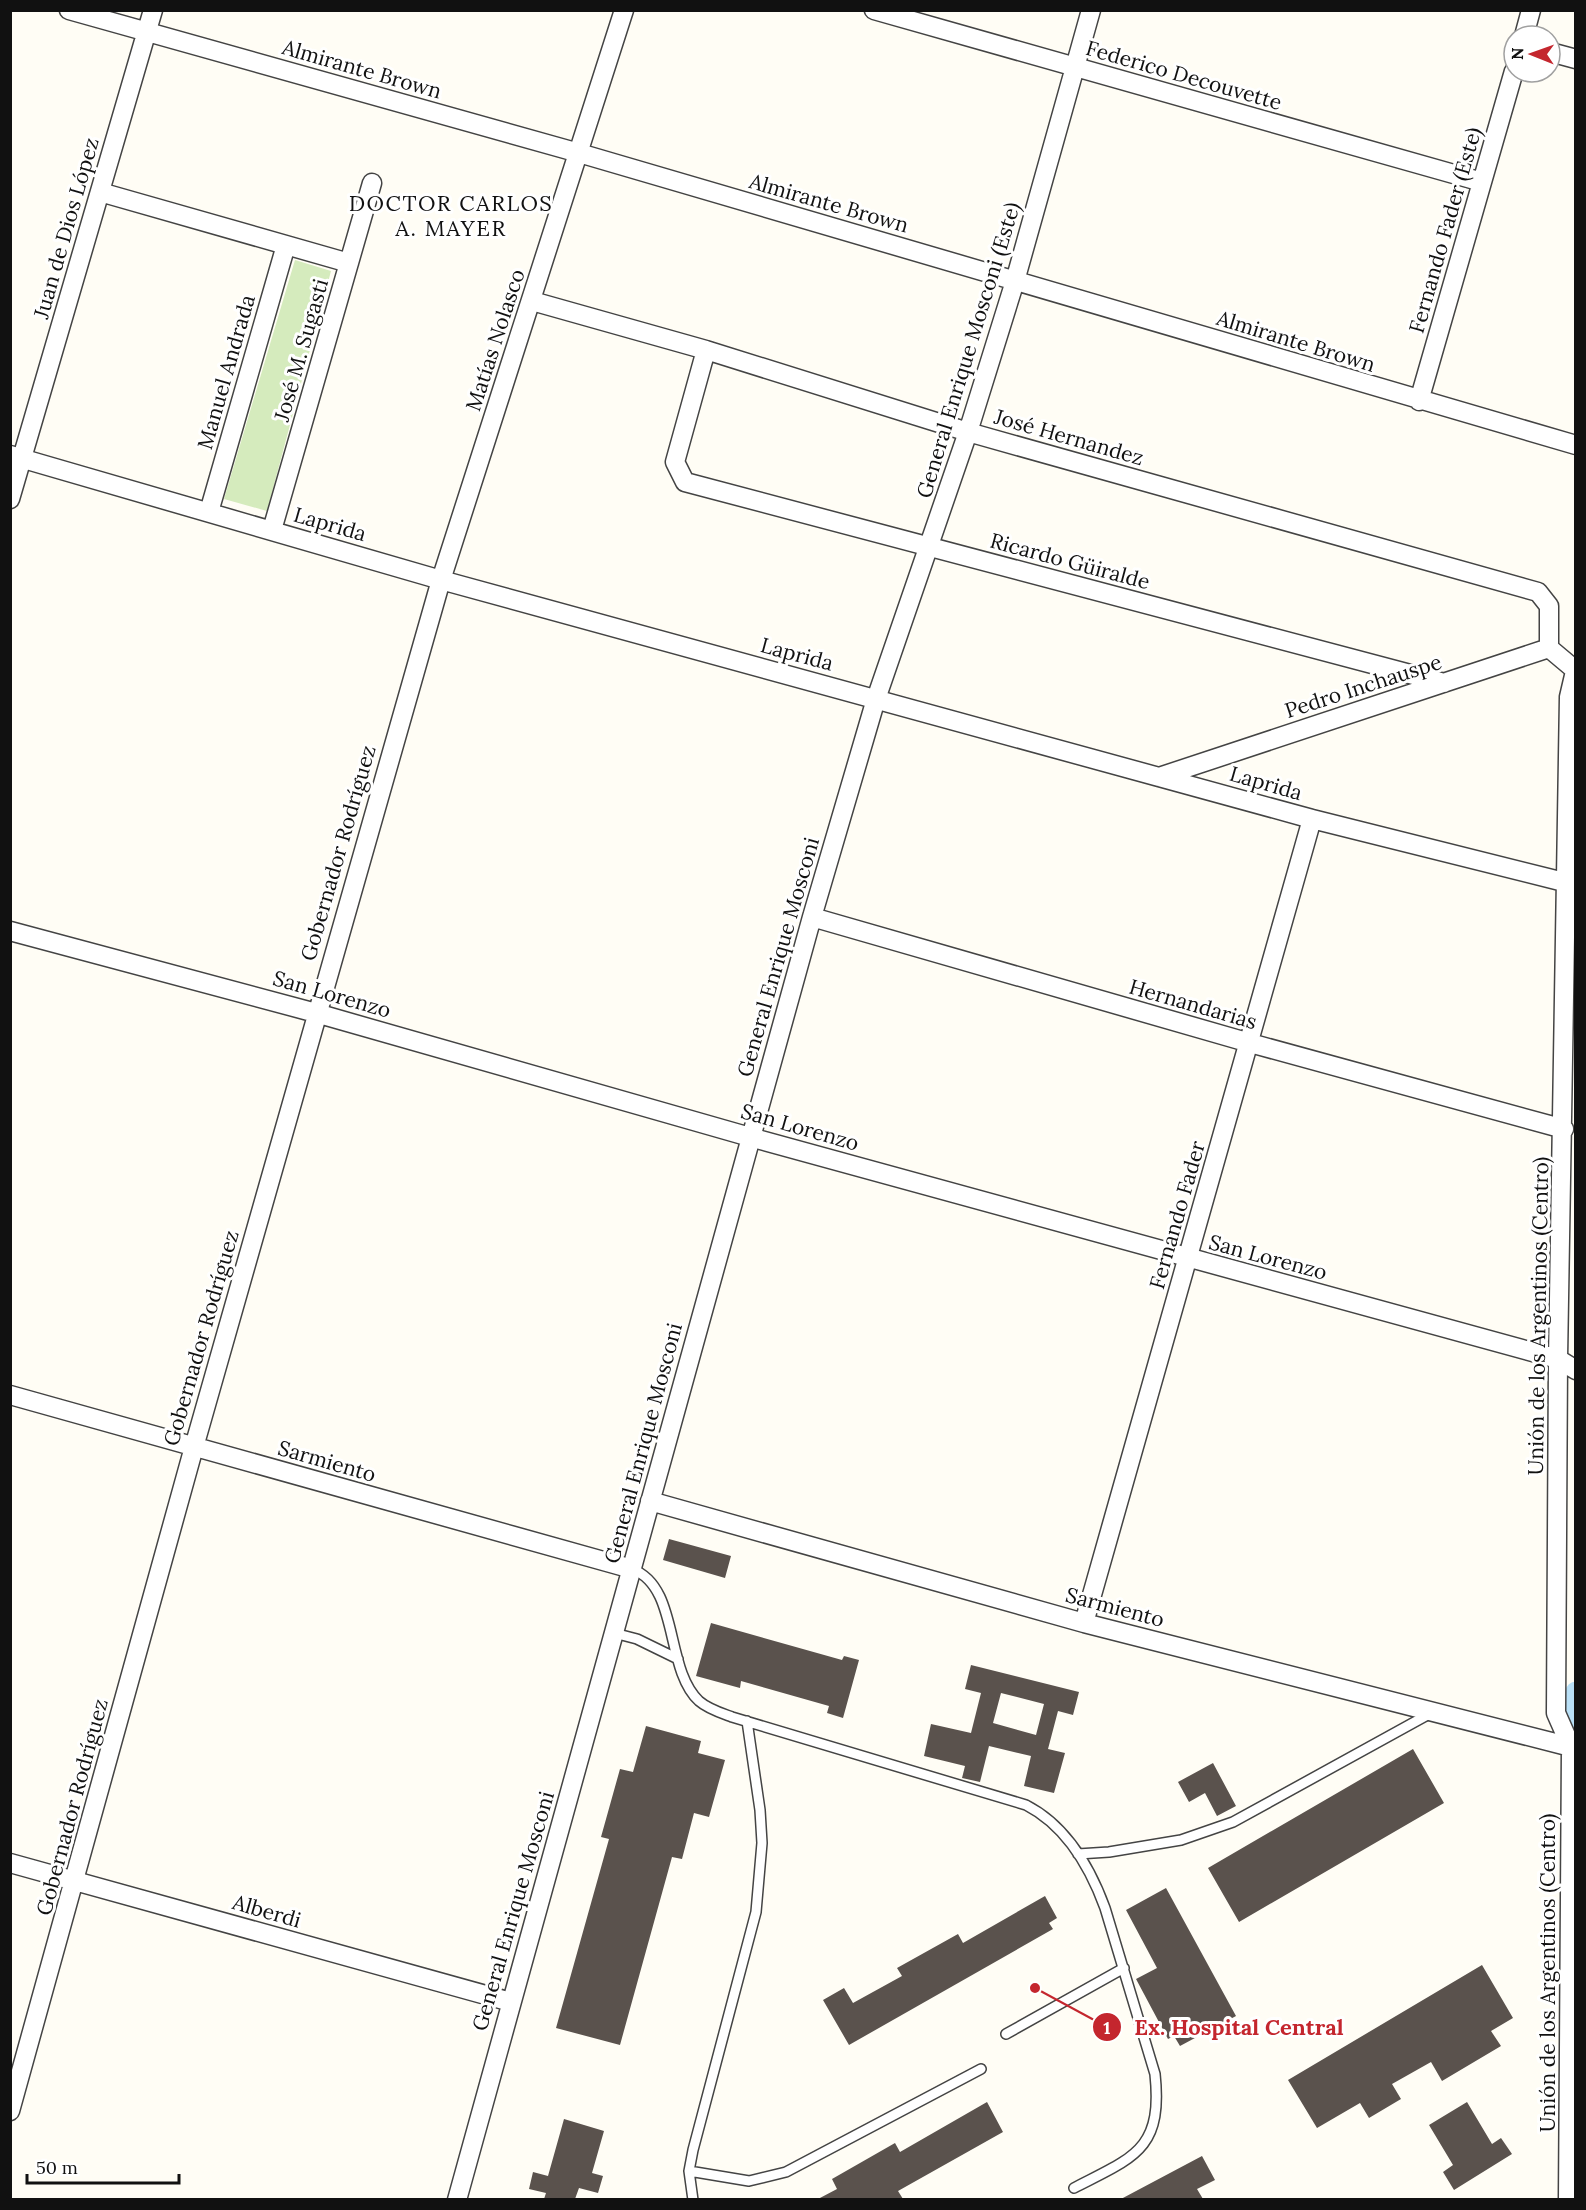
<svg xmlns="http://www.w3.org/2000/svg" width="1586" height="2210" font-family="Lora,serif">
	<rect width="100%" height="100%" fill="#fffdf5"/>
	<!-- green -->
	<path fill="#d5ebbd" d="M 295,260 L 331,271 L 267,511 L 224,499 Z"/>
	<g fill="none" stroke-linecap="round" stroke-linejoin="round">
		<!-- canal -->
		<path stroke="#b9e0f7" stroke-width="21" d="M 1575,1724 L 1576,1692"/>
	</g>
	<!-- building -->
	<path fill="#5a524d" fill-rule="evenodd" d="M 669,1539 L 731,1556 L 725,1578 L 663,1560 Z
		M 711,1623 L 842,1660 L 844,1656 L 859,1660 L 843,1718 L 827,1713 L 829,1706 L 741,1681 L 740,1688 L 696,1676 Z
		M 971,1665 L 1079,1692 L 1073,1715 L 1058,1711 L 1048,1749 L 1065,1753 L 1054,1793 L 1024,1786 L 1031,1756 L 989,1746 L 980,1782 L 962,1778 L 965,1766 L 924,1756 L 931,1724 L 971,1733 L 981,1693 L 965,1689 ZM 1001,1693 L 1044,1704 L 1036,1735 L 993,1723 Z
		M 646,1726 L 701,1741 L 698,1753 L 725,1760 L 709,1817 L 694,1813 L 682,1859 L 672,1857 L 620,2045 L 556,2028 L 609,1839 L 601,1837 L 620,1769 L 633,1772 Z
		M 1413,1749 L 1444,1803 L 1239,1922 L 1208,1868 Z
		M 1213,1763 L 1236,1806 L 1217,1816 L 1205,1793 L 1189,1802 L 1178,1782 Z
		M 1166,1888 L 1236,2016 L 1180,2046 L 1174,2036 L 1168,2039 L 1136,1979 L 1157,1968 L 1126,1910 Z
		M 1045,1896 L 1057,1918 L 1049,1923 L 1053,1929 L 849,2045 L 823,2000 L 844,1988 L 853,2003 L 902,1976 L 897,1968 L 958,1934 L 963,1943 Z
		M 1482,1965 L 1513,2018 L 1491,2031 L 1501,2046 L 1442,2081 L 1431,2062 L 1392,2084 L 1401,2099 L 1369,2118 L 1360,2103 L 1317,2128 L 1288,2080 Z
		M 987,2102 L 1003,2132 L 898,2191 L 903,2199 L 818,2199 L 837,2189 L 832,2179 L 895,2143 L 900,2152 Z
		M 1467,2102 L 1492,2144 L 1501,2138 L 1512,2154 L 1454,2190 L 1443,2172 L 1453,2165 L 1429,2125 Z
		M 564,2119 L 604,2131 L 592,2173 L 603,2176 L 598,2193 L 579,2188 L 575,2199 L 544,2199 L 546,2193 L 529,2189 L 533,2172 L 548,2176 Z
		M 1202,2156 L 1215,2180 L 1197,2189 L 1203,2199 L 1121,2199 Z"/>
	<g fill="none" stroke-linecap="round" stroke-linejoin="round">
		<defs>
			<path id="service" d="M 632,1569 C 680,1587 664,1668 699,1701 C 708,1709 721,1713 732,1717 L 1026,1805 C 1065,1825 1090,1867 1105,1908 L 1155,2074 C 1163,2150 1134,2157 1074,2188
				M 614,1633 L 637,1639 L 678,1659
				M 1078,1854 L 1109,1852 L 1181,1840 L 1233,1822 L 1431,1713
				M 1006,2034 L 1124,1968
				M 689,2171 L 749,2181 L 786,2172 L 981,2069
				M 693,2200 L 689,2171 L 693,2150 L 756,1912 L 762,1843 L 760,1810 L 747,1721"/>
			<path id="minor" d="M 69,10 L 579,153 L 1576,445
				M 874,10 L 1482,182
				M 1524,36 L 1531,10
				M 1550,52 L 1576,59
				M 100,192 L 349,263
				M 532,301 L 706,350 L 968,432 L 1538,592 L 1549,606 L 1549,648
				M 706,350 L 675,462 L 685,482 L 1444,683
				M 1419,401 L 1514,71
				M 10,455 L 441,580 L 1312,819 L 1576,885
				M 10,499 L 153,10
				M 209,512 L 286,245
				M 272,530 L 372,183
				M 1159,777 L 1549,648 L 1574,669
				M 812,917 L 1250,1043 L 1564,1129
				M 10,931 L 316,1013 L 750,1137 L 1558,1359 L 1576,1370
				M 10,1395 L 632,1569
				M 650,1501 L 1084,1623 L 1571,1747
				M 1084,1623 L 1312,819
				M 10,1863 L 511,2002
				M 10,2111 L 194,1447 L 441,580 L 624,10
				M 457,2200 L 812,917 L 876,699 L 968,432 L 1015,281 L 1091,10
				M 1568,2200 L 1571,1747 L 1556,1713 L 1558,1359 L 1569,697 L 1576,667"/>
		</defs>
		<!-- service casing -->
		<use href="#service" stroke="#444" stroke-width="12"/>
		<!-- minor casing -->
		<use href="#minor" stroke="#444" stroke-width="21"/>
		<!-- service -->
		<use href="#service" stroke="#fff" stroke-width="9"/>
		<!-- minor -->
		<use href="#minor" stroke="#fff" stroke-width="18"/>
	</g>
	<g text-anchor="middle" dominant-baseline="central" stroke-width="6" stroke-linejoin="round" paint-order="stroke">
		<!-- street labels -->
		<g font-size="21" fill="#111" stroke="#fff">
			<text transform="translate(362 69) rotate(16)">Almirante Brown</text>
			<text transform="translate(1184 75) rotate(16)">Federico Decouvette</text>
			<text transform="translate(829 203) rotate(16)">Almirante Brown</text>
			<text transform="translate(66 228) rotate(-74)">Juan de Dios López</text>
			<text transform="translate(1445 230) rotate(-74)">Fernando Fader (Este)</text>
			<text transform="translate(495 340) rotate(-72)">Matías Nolasco</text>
			<text transform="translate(1296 341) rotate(17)">Almirante Brown</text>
			<text transform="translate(301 350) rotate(-74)">José M. Sugasti</text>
			<text transform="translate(968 350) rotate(-73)">General Enrique Mosconi (Este)</text>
			<text transform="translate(226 372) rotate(-74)">Manuel Andrada</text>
			<text transform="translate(1069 437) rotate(16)">José Hernandez</text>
			<text transform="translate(330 524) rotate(16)">Laprida</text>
			<text transform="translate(1070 561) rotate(15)">Ricardo Güiralde</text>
			<text transform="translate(797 654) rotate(15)">Laprida</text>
			<text transform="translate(1363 686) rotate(-18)">Pedro Inchauspe</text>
			<text transform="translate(1266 783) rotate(16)">Laprida</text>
			<text transform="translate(338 853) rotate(-74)">Gobernador Rodríguez</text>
			<text transform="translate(778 957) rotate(-74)">General Enrique Mosconi</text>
			<text transform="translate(332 994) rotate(16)">San Lorenzo</text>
			<text transform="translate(1193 1004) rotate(16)">Hernandarias</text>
			<text transform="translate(800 1127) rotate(16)">San Lorenzo</text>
			<text transform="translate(1177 1215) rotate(-74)">Fernando Fader</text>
			<text transform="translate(1268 1257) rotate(15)">San Lorenzo</text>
			<text transform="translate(1538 1316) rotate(-89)">Unión de los Argentinos (Centro)</text>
			<text transform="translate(201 1338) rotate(-74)">Gobernador Rodríguez</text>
			<text transform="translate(643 1443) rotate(-75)">General Enrique Mosconi</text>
			<text transform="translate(327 1461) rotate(16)">Sarmiento</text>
			<text transform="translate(1115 1607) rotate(15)">Sarmiento</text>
			<text transform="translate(72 1807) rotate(-75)">Gobernador Rodríguez</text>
			<text transform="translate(267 1911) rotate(16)">Alberdi</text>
			<text transform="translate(513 1911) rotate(-74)">General Enrique Mosconi</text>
			<text transform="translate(1547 1973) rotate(-90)">Unión de los Argentinos (Centro)</text>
		</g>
		<!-- neighbourhood labels -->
		<g font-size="22" letter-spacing="1.5" fill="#111" stroke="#fff">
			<text x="451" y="203">DOCTOR CARLOS<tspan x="451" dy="25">A. MAYER</tspan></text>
		</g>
	</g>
	<!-- callouts -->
	<path fill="none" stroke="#c4262e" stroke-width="2" d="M1035 1988L1107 2027"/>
	<g fill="#c4262e" stroke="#fff" stroke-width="2">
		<circle cx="1035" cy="1988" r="6"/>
		<circle cx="1107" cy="2027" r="15"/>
	</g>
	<g font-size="18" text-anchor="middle" font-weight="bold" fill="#fff">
		<text x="1107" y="2034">1</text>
	</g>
	<g font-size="22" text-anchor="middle" font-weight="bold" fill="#c4262e" stroke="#fff" stroke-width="6" stroke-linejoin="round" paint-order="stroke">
		<text x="1239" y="2035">Ex. Hospital Central</text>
	</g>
	<!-- border -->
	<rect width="1586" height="2210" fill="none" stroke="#111111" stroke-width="24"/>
	<!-- north arrow -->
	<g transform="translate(1532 54) rotate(271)"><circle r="28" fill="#ffffff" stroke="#a0a0a0" stroke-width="1.5"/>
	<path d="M0-4.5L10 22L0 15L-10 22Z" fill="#c4262e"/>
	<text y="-9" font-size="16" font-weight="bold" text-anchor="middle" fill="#111111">N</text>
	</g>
	<!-- scale -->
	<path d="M27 2174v9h152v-9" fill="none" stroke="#111111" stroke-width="3"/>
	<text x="36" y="2174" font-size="18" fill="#111111" stroke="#ffffff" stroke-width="4.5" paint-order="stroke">50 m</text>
</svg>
